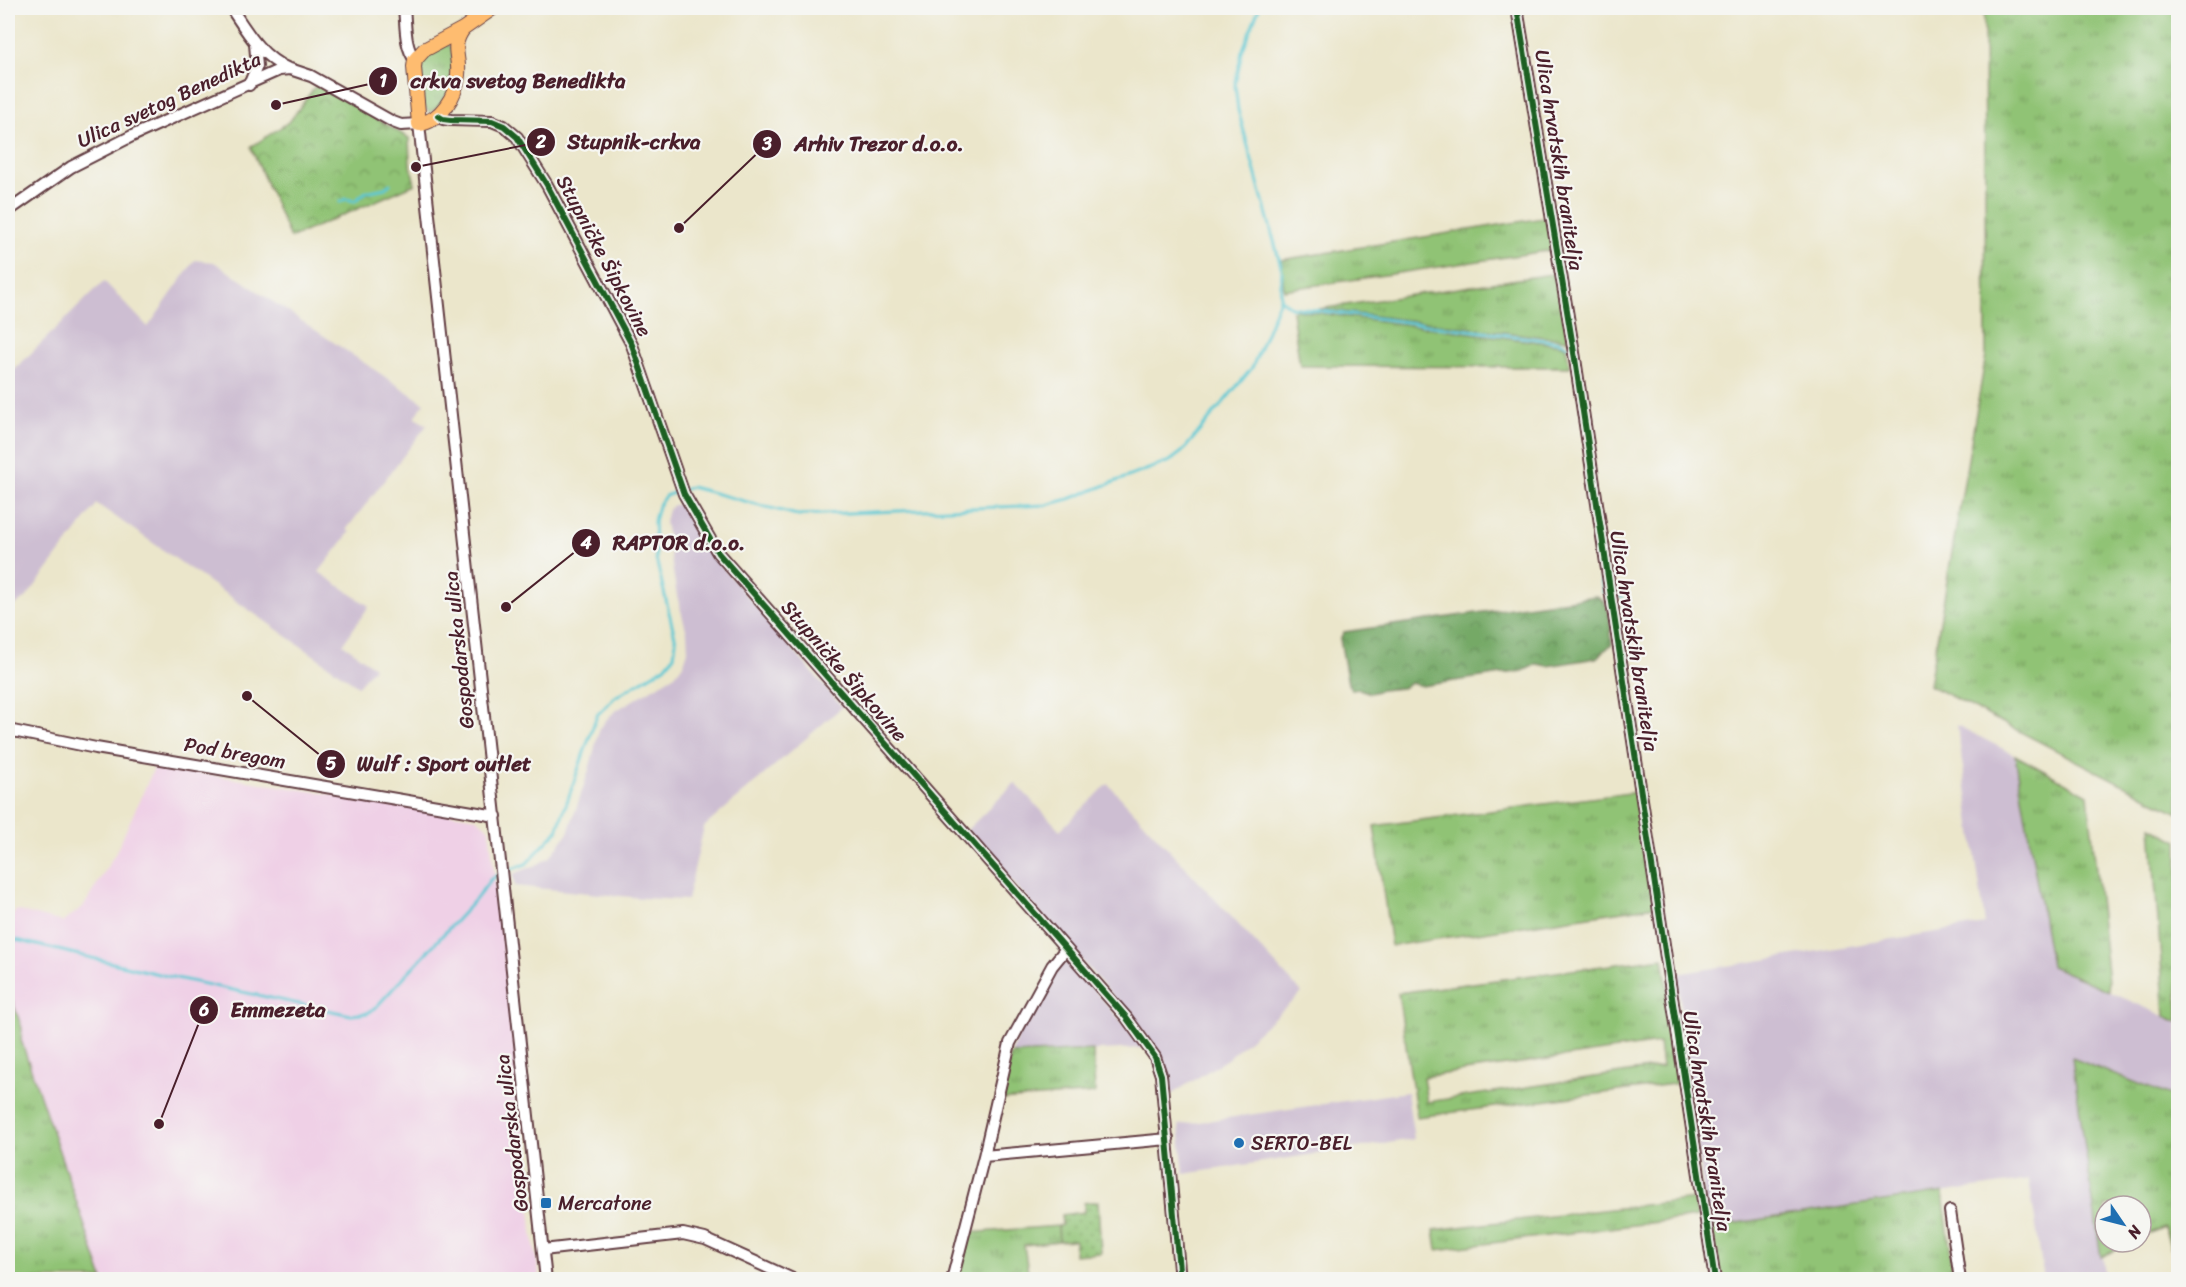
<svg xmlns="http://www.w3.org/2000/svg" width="2186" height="1287" font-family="Sriracha,sans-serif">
	<defs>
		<pattern id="grass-tufts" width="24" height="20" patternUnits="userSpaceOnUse" patternTransform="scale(1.5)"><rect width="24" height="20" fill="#90c374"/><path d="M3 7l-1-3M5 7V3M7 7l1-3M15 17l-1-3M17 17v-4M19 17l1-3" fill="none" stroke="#789e5f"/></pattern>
		<pattern id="forest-crowns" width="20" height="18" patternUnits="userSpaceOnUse" patternTransform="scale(1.5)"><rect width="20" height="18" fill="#74a966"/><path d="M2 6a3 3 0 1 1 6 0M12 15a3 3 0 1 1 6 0" fill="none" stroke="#618954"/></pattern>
		<pattern id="park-crowns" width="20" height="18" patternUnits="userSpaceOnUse" patternTransform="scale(1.5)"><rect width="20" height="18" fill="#90c374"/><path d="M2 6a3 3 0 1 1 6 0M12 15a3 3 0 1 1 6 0" fill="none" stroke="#789e5f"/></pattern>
		<pattern id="garden-dots" width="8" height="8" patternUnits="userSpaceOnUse" patternTransform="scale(1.5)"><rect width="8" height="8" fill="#90c374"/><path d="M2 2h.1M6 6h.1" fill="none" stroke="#789e5f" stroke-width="1.8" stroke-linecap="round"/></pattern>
	</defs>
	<rect width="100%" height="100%" fill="#f6f6f2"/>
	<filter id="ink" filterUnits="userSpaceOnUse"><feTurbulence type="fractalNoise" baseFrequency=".0167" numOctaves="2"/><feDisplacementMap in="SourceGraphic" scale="12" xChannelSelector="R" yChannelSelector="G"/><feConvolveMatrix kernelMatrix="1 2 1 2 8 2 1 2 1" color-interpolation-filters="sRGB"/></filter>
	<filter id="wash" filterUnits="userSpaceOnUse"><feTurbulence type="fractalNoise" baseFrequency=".008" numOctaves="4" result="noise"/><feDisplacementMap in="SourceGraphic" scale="24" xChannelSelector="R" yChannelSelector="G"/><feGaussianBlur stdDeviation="1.35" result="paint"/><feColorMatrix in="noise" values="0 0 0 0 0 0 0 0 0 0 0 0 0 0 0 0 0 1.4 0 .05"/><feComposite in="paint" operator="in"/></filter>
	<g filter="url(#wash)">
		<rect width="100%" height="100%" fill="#ebe6cb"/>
		<!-- built -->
		<path fill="#efd0e6" d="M 155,766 L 477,818 L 489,829 L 522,1106 L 532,1232 L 540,1279 L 214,1280 L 201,1278 L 103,1279 L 21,1040 L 22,1028 L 8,989 L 8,924 L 16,910 L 63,922 L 84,906 L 116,852 Z"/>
		<!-- industrial -->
		<path fill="#cdbed2" d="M 195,260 L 214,262 L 424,403 L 415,418 L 427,425 L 346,530 L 350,532 L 319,572 L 369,606 L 343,644 L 374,667 L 358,686 L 97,504 L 26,598 L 12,607 L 8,603 L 8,376 L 104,281 L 148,327 Z
			M 683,504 L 691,526 L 705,547 L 842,707 L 704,827 L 687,900 L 642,898 L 515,886 L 513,874 L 537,865 L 550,857 L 568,833 L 589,770 L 599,731 L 605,721 L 615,711 L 675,675 L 684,663 L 688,651 L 687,633 L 677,596 L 665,521 L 668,510 L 673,505 Z
			M 1957,725 L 2015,755 L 2051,966 L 2178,1022 L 2178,1099 L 2072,1058 L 2106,1279 L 2044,1279 L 2029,1180 L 1710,1227 L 1704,1197 L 1677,974 L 1985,924 Z
			M 1015,783 L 1060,830 L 1108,784 L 1302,993 L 1227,1059 L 1169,1096 L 1166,1065 L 1140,1027 L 967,830 Z
			M 1066,963 L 1072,965 L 1145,1048 L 1011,1054 L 1019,1032 L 1032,1010 L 1059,965 Z
			M 1407,1092 L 1414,1139 L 1184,1174 L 1179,1125 Z"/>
		<!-- grass -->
		<path fill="url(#grass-tufts)" stroke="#6d7150" stroke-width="1.5" fill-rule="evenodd" d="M 1984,8 L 2178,8 L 2178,813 L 1929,685 L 1986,355 Z
			M 446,44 L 450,46 L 452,52 C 452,74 453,102 429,112 C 415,100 419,74 422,58 Z
			M 1549,217 L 1553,250 L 1284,290 L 1281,260 Z
			M 1558,273 L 1568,340 L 1319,309 Z
			M 1296,310 L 1562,345 L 1566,347 L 1570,367 L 1300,366 L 1292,311 Z
			M 2015,755 L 2088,795 L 2109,991 L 2051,966 Z
			M 1637,792 L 1655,906 L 1391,946 L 1374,826 Z
			M 2151,827 L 2178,841 L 2178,1022 L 2165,1016 Z
			M 1663,958 L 1681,1083 L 1417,1117 L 1398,993 ZM 1659,1043 L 1662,1067 L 1427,1102 L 1423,1077 Z
			M 8,989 L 22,1028 L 21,1040 L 103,1279 L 8,1279 Z
			M 1093,1050 L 1095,1093 L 1000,1100 L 1011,1054 Z
			M 2072,1058 L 2178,1099 L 2178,1248 L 2171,1249 L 2164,1227 L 2141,1237 L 2141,1206 L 2105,1206 L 2105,1242 L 2131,1242 L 2101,1257 Z
			M 1943,1192 L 1954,1279 L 1719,1279 L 1710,1227 Z
			M 1695,1199 L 1697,1217 L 1437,1250 L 1434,1230 Z
			M 1058,1226 L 1059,1241 L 1024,1245 L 1029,1279 L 956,1280 L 968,1233 Z"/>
		<!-- forest -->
		<path fill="url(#forest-crowns)" stroke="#5f6448" stroke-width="1.5" d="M 1596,596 C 1613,602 1610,629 1612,644 L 1596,658 L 1548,666 L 1537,664 L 1523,671 L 1434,684 L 1422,686 L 1411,683 L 1402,688 L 1381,690 L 1371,693 L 1359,689 L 1352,690 L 1348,684 L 1340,639 L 1344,632 Z"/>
		<!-- park -->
		<path fill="url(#park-crowns)" stroke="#6d7150" stroke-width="1.5" d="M 317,84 L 409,138 L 410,163 L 415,184 L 290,238 L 251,147 L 290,121 Z"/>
		<!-- garden -->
		<path fill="url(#garden-dots)" stroke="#6d7150" stroke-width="1.5" d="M 1098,1201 L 1101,1253 L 1074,1255 L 1075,1240 L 1059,1241 L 1058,1226 L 1062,1225 L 1061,1215 L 1084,1212 L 1084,1203 Z"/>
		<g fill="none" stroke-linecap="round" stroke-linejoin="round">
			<!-- stream -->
			<path stroke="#5cc8d3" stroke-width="3" d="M 340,202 L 346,199 L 355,201 L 366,192 L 385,188 L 390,184
				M 1280,299 L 1291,307 L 1560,342 L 1568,346
				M 685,489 L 691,487 L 797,515 L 1046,505 L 1069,499 L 1170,461 L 1182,452 L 1252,368 L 1280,299 L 1282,270 L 1238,110 L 1235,85 L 1242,52 L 1259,8
				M 1591,497 L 1603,592 L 1607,594
				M 1619,596 L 1623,597
				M 503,872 L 526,864 L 557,831 L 597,715 L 615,697 L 665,667 L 674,656 L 676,641 L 656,559 L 654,521 L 658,506 L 665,496 L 679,491
				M 8,938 L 167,976 L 351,1015 L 368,1013 L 377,1006 L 475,900 L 491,879 L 498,875"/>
		</g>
	</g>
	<g filter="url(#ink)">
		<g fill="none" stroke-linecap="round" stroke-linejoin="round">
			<defs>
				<path id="minor" d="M 231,8 C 247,32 261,57 289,69
					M 404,8 C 406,25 404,46 415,60
					M 1517,8 L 1575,359 L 1715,1280
					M 249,85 L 257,66 L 255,44
					M 438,116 L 443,119 L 451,120 L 492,121 L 504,126 L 517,137 L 547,185 L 632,345 L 684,494 L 718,553 L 1126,1017 L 1155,1057 L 1161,1075 L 1180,1280
					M 8,211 L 71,167 L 132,136 L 279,70 L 290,69 L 311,76 L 393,122 L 401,125 L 419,124 L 546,1280
					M 8,730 L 96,748 L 496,816
					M 1065,950 L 1052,966 L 1010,1043 L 984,1156 L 1168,1139
					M 1950,1211 L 1960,1280
					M 543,1250 L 683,1234 L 705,1239 L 795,1280
					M 952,1280 L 984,1156"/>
				<path id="major" d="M 463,29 C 450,47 460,56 458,75 C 456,96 441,121 419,124 L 414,67 L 415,60 L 424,50 L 463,29 L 493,8"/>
			</defs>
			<!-- minor casing -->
			<use href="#minor" stroke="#623d43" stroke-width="14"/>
			<!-- major casing -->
			<use href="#major" stroke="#623d43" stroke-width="16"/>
			<!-- minor -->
			<use href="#minor" stroke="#fff" stroke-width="10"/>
			<!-- major -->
			<use href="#major" stroke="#febc70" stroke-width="14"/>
			<defs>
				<path id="cycleway" d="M 1517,8 L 1575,359 L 1715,1280
					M 438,116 L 443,119 L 451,120 L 492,121 L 504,126 L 517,137 L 547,185 L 632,345 L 684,494 L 718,553 L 1126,1017 L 1155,1057 L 1161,1075 L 1180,1280"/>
			</defs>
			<!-- cycleway casing -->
			<use href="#cycleway" stroke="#f6f6f2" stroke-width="10"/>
			<!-- cycleway -->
			<use href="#cycleway" stroke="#1b5e20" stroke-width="6"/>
		</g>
	</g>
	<!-- markers -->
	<g fill="#1f6fb2" stroke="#f6f6f2" stroke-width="2">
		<circle cx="1239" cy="1143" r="6"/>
		<rect x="540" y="1197" width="12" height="12" rx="3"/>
	</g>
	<g text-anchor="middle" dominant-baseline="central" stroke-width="4.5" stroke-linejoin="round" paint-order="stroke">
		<!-- street labels -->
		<g font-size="20" fill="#4a1f2b" stroke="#f6f6f2">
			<text transform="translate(169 100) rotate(-25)">Ulica svetog Benedikta</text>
			<text transform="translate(1559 160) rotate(81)">Ulica hrvatskih branitelja</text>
			<text transform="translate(604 256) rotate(62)">Stupničke Šipkovine</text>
			<text transform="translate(1634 641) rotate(81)">Ulica hrvatskih branitelja</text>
			<text transform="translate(459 650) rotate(-96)">Gospodarska ulica</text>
			<text transform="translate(844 671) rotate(49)">Stupničke Šipkovine</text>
			<text transform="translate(235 753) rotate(10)">Pod bregom</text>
			<text transform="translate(1707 1121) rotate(81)">Ulica hrvatskih branitelja</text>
			<text transform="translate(512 1133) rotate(-97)">Gospodarska ulica</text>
		</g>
		<!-- poi labels -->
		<g font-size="20" fill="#4a1f2b" stroke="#f6f6f2" text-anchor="start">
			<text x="1251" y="1143">SERTO-BEL</text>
			<text x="558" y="1203">Mercatone</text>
		</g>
	</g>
	<!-- callouts -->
	<path fill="none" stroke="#4a1f2b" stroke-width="2" d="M276 105L383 81M416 167L541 142M679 228L767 144M506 607L586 543M247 696L331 764M159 1124L204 1010"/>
	<g fill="#4a1f2b" stroke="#f6f6f2" stroke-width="2">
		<circle cx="276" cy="105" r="6"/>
		<circle cx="416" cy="167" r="6"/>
		<circle cx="679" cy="228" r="6"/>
		<circle cx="506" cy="607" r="6"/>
		<circle cx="247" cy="696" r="6"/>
		<circle cx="159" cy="1124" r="6"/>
		<circle cx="383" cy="81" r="15"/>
		<circle cx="541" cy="142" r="15"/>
		<circle cx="767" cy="144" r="15"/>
		<circle cx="586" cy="543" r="15"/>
		<circle cx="331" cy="764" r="15"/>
		<circle cx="204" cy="1010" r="15"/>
	</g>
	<g font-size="18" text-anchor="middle" font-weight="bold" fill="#fff">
		<text x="383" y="87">1</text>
		<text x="541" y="148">2</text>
		<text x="767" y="150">3</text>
		<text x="586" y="549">4</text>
		<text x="331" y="770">5</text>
		<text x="204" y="1016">6</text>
	</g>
	<g font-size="21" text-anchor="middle" font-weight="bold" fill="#4a1f2b" stroke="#f6f6f2" stroke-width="4.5" stroke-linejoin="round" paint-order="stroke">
		<text x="518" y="88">crkva svetog Benedikta</text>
		<text x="634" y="149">Stupnik-crkva</text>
		<text x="879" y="151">Arhiv Trezor d.o.o.</text>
		<text x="679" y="550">RAPTOR d.o.o.</text>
		<text x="444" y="771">Wulf : Sport outlet</text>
		<text x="278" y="1017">Emmezeta</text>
	</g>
	<!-- margin -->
	<rect width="2186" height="1287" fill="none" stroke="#f6f6f2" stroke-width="30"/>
	<!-- north arrow -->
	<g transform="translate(2123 1224) rotate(125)"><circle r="28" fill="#f6f6f2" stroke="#b1a0a2" stroke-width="1.5"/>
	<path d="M0-4.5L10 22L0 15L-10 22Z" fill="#1f6fb2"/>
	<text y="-9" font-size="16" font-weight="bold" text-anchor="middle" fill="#4a1f2b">N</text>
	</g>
</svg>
